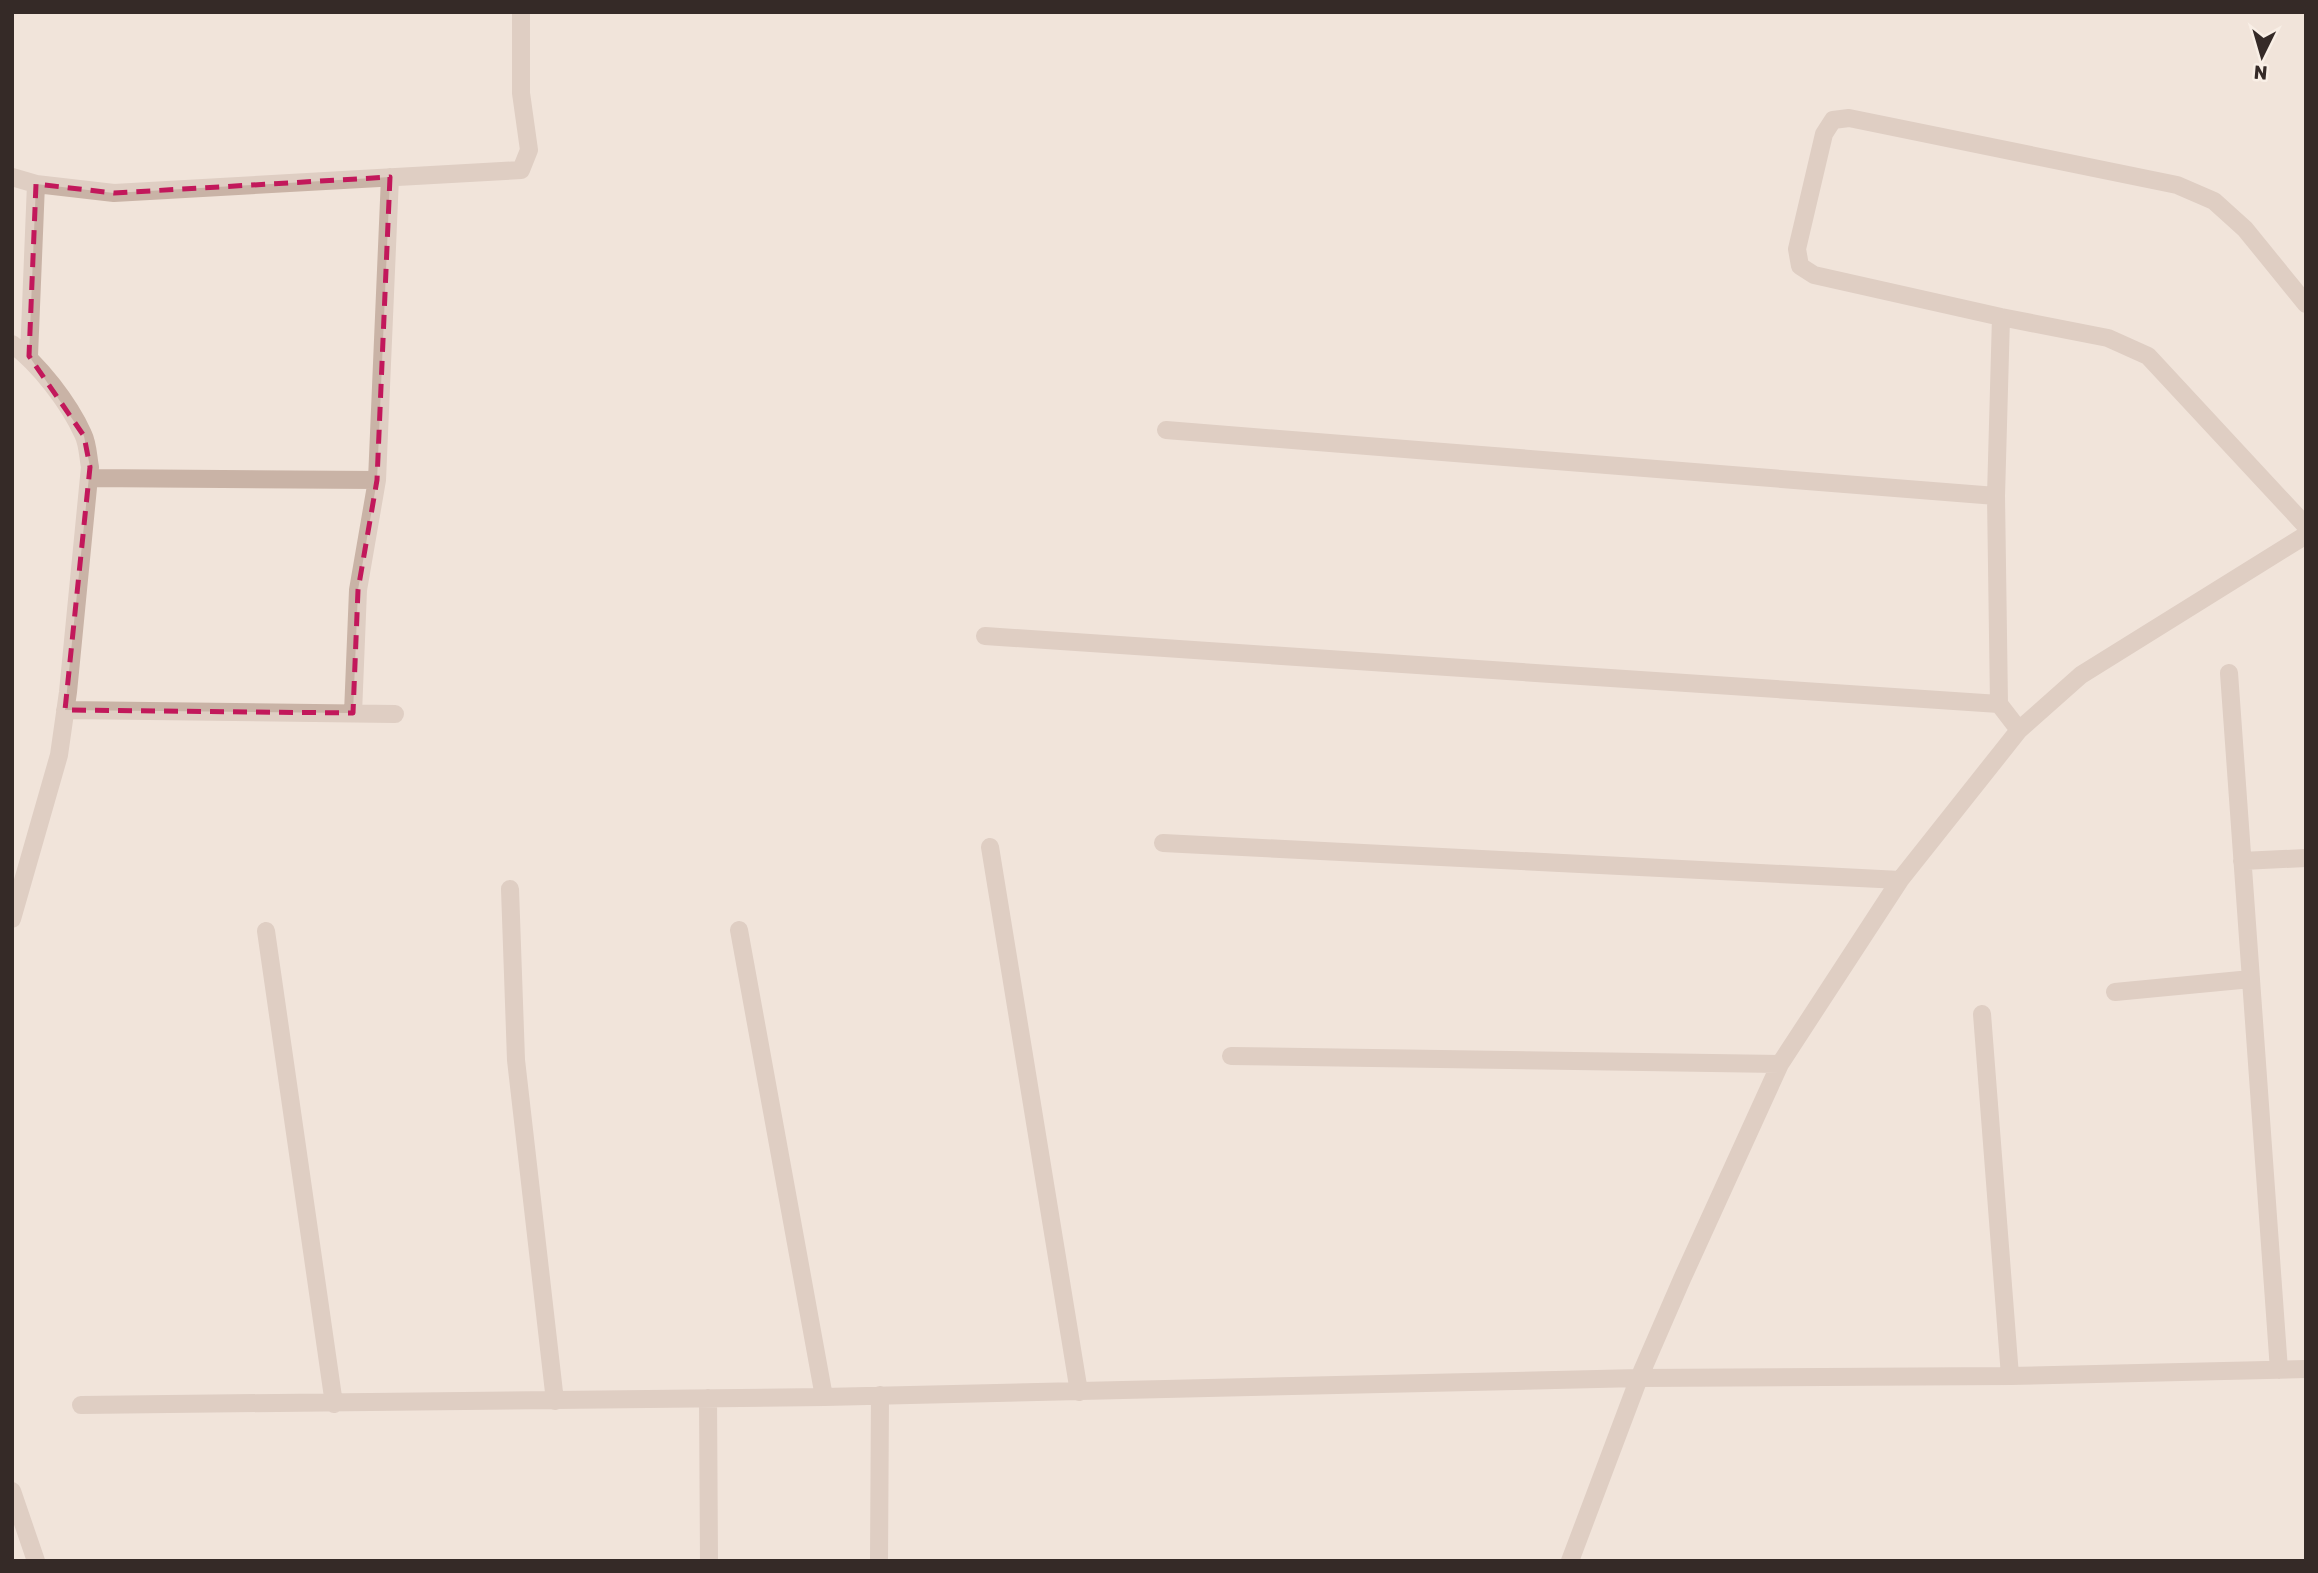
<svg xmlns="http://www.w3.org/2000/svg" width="2318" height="1573" font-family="Rubik,sans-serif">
	<rect width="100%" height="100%" fill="#f1e4da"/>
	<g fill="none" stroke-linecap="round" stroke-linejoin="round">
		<!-- minor -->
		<path stroke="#c9b3a6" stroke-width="18" d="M 12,177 L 36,184 L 114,193 L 521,170 L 529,150 L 521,93 L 521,12
			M 2306,304 L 2245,229 L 2214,201 L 2177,185 L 1849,118 L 1833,120 L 1824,134 L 1797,249 L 1800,266 L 1814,275 L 2001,317 L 2108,338 L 2148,356 L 2306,526
			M 2001,317 L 1996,496 L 1999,704 L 2019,730
			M 12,344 C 39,364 69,403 83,434 C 88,444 88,457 90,467 L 68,692 L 59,755 L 12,919
			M 29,356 L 36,184
			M 1166,430 L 1996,496
			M 89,478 L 377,480
			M 985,636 L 1999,704
			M 2229,673 L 2279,1370
			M 65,710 L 395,714
			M 353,713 L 358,590 L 377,480 L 390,177
			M 1163,843 L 1900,880
			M 990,847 L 1079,1392
			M 2242,861 L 2306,858
			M 510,889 L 516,1060 L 555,1401
			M 739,930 L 824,1397
			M 266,931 L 334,1404
			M 2115,992 L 2251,979
			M 1982,1014 L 2010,1376
			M 1231,1056 L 1780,1064
			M 708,1398 L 709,1561
			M 81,1405 L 824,1397 L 1639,1378 L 2010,1376 L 2306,1369
			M 12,1491 L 36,1561
			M 879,1561 L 880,1395
			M 1570,1561 L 1639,1378 L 1682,1279 L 1780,1064 L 1900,880 L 2019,730 L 2081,675 L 2306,535"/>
	</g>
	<!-- marked area -->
	<path d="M0 0H2318V1573H0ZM 390,177 L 377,480 L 358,590 L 353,713 L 65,710 L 90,467 L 84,436 L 29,356 L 36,184 L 114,193 Z" fill="#f1e4da" fill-opacity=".55" fill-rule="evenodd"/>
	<path fill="none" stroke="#c2185b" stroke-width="5" stroke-dasharray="14 9" stroke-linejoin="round" d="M 390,177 L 377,480 L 358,590 L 353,713 L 65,710 L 90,467 L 84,436 L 29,356 L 36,184 L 114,193 Z"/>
	<!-- border -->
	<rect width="2318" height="1573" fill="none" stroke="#352a27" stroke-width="28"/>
	<!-- north arrow -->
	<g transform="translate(2262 56) rotate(185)" stroke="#f9efe6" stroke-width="5" paint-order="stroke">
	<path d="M0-5L12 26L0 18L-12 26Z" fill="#352a27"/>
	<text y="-10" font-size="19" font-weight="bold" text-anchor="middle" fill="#352a27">N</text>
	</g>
</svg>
